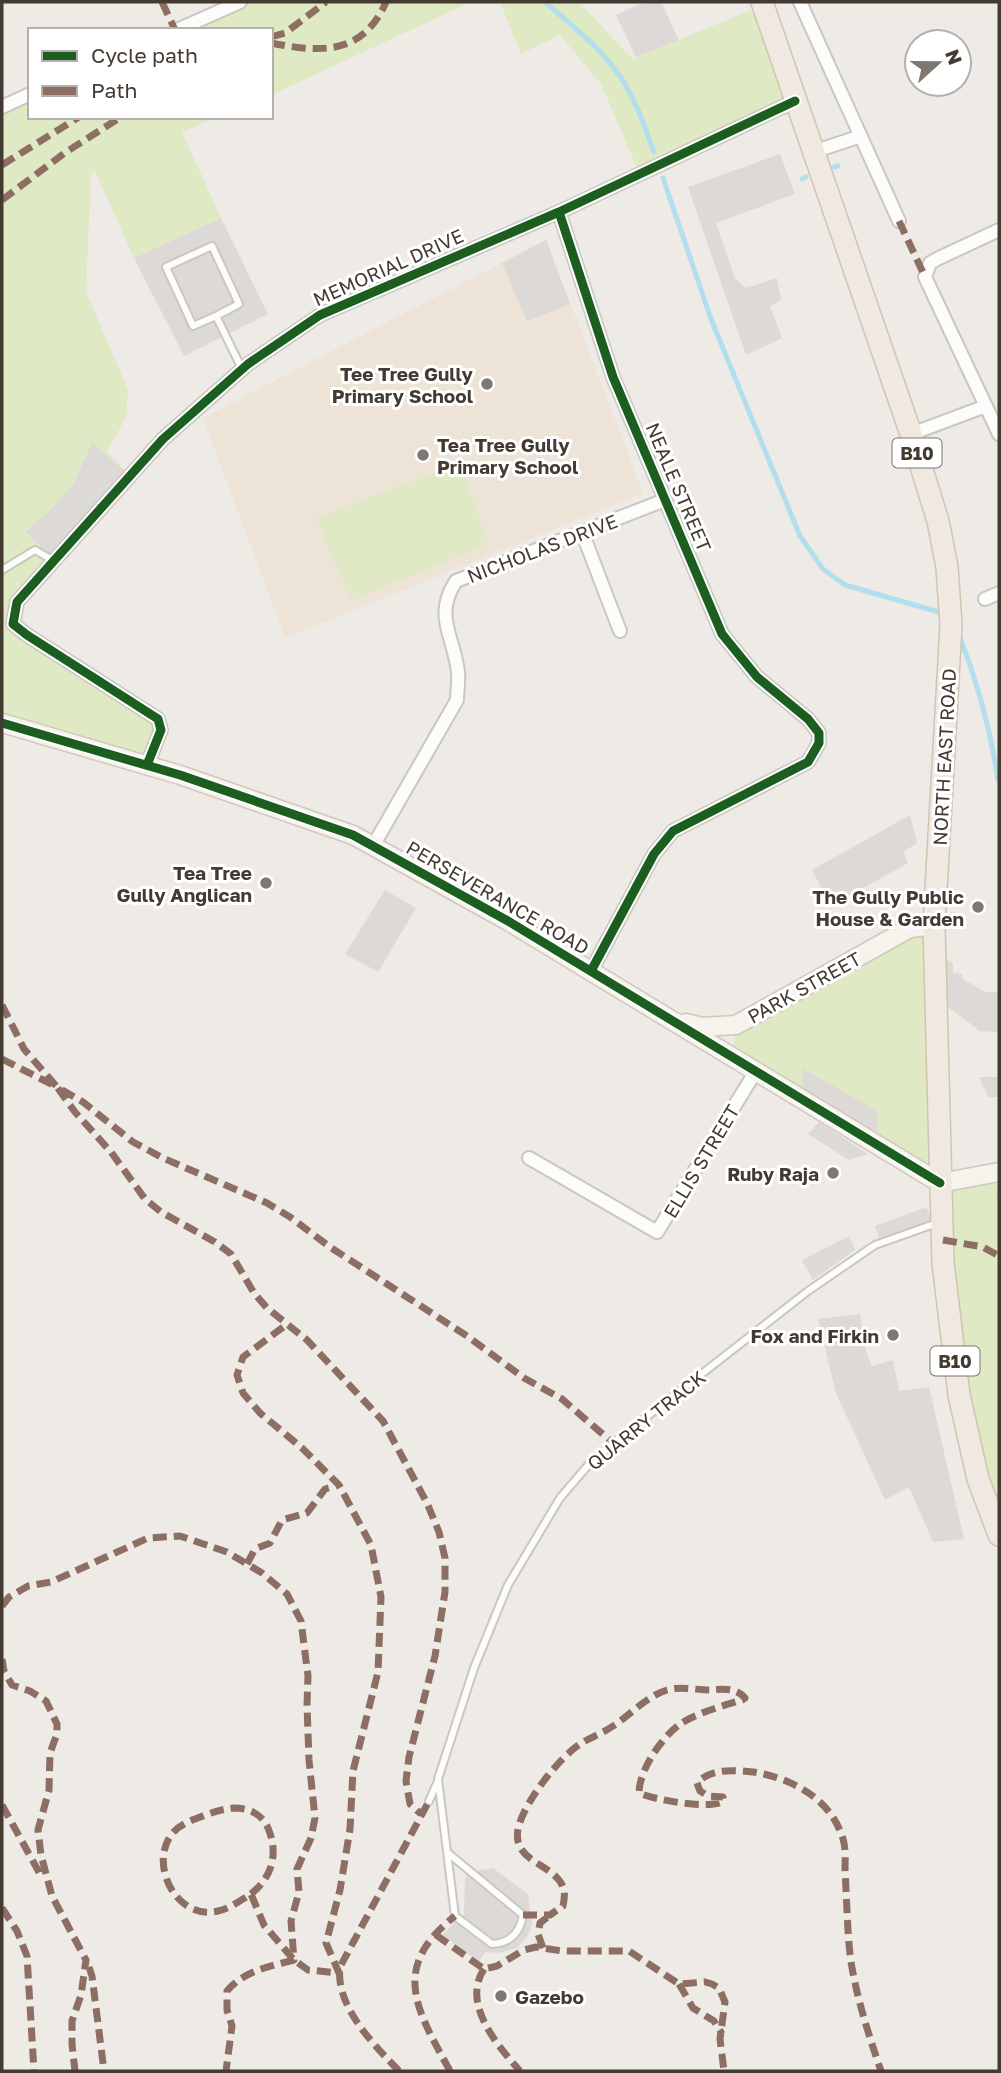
<svg xmlns="http://www.w3.org/2000/svg" width="1001" height="2073" font-family="'Golos Text',sans-serif">
	<rect width="100%" height="100%" fill="#eeeae5"/>
	<!-- education -->
	<path fill="#ede3d6" d="M 546,240 L 643,493 L 285,638 L 203,418 Z"/>
	<!-- green -->
	<path fill="#dfe9c3" d="M 240,2 L 471,2 L 271,95 L 271,30 L 177,30 Z
		M 500,2 L 578,2 L 633,59 L 763,5 L 795,101 L 638,170 L 601,84 L 560,35 L 521,54 Z
		M 30,94 L 30,117 L 217,117 L 182,132 L 221,218 L 134,258 L 95,171 L 91,173 L 86,292 L 128,390 L 126,417 L 107,452 L 130,475 L 17,602 L 13,624 L 158,719 L 147,765 L 2,721 L 2,107 Z
		M 460,463 L 488,544 L 351,600 L 316,518 Z
		M 934,925 L 940,1183 L 999,1172 L 999,1534 L 978,1479 L 940,1183 L 877,1145 L 876,1111 L 804,1068 L 802,1099 L 733,1057 L 736,1025 Z"/>
	<!-- parking -->
	<path fill="#ddd9d6" d="M 645,2 L 661,2 L 679,40 L 636,57 L 616,15 Z
		M 780,154 L 795,194 L 716,223 L 735,278 L 746,288 L 777,278 L 781,300 L 770,306 L 782,338 L 746,355 L 688,187 Z
		M 221,218 L 268,314 L 184,356 L 134,258 Z
		M 546,240 L 570,304 L 527,321 L 502,263 Z
		M 92,443 L 130,475 L 54,561 L 26,532 L 51,509 L 73,485 Z
		M 910,815 L 917,843 L 903,852 L 908,863 L 831,906 L 812,870 Z
		M 385,890 L 416,908 L 378,972 L 345,954 Z
		M 935,954 L 953,963 L 953,973 L 962,974 L 963,979 L 985,992 L 999,992 L 999,1032 L 980,1031 L 936,998 Z
		M 803,1068 L 877,1111 L 877,1145 L 802,1099 Z
		M 979,1077 L 999,1077 L 999,1097 L 988,1097 Z
		M 819,1122 L 868,1154 L 849,1160 L 808,1134 Z
		M 927,1207 L 932,1225 L 881,1243 L 875,1226 Z
		M 849,1236 L 855,1250 L 813,1280 L 802,1260 Z
		M 860,1314 L 866,1351 L 872,1366 L 893,1360 L 899,1391 L 929,1387 L 964,1539 L 933,1542 L 909,1487 L 885,1500 L 836,1393 L 818,1319 Z
		M 493,1868 L 528,1894 L 532,1925 L 527,1937 L 517,1948 L 499,1953 L 485,1952 L 479,1962 L 442,1935 L 464,1914 L 465,1878 L 480,1870 Z"/>
	<g fill="none" stroke-linecap="round" stroke-linejoin="round">
		<!-- stream -->
		<path stroke="#b3deee" stroke-width="5" d="M 545,2 C 576,29 614,58 632,97 C 641,114 647,134 654,152
			M 834,167 L 838,166
			M 663,178 L 711,319 L 800,536 L 823,569 L 845,585 L 939,612
			M 802,179 L 806,177
			M 959,635 C 977,681 991,732 998,780
			M 999,1196 L 999,1199"/>
		<defs>
			<path id="lane" d="M 216,316 L 193,326 L 166,267 L 212,246 L 239,304 L 216,316 L 242,369
				M 2,570 L 35,550 L 54,561
				M 429,1801 L 438,1781
				M 448,1853 L 523,1915 C 520,1933 510,1943 492,1944 L 455,1916 L 438,1779 L 474,1668 L 508,1585 L 560,1498 L 590,1463 L 613,1443 L 808,1291 L 875,1245 L 937,1223"/>
			<path id="street" d="M 800,2 L 899,221
				M 177,30 L 240,2
				M 2,107 L 30,94
				M 813,152 L 861,136
				M 559,212 L 613,377 L 722,634 L 757,677 L 808,719 L 819,733 L 819,743 L 808,762 L 673,831 L 654,854 L 591,971
				M 999,230 L 939,258 L 930,263 L 925,277 L 999,434
				M 911,434 L 986,406
				M 582,532 L 620,631
				M 985,599 L 999,593
				M 147,765 L 161,730 L 158,719 L 27,635 L 13,624 L 17,602 L 163,439 L 248,364 L 320,315 L 559,212 L 795,101
				M 373,846 L 457,700 C 457,691 459,681 458,672 C 454,636 433,616 456,581 L 665,500
				M 529,1158 L 657,1232 L 756,1071"/>
			<path id="secondary" d="M 2,723 L 180,775 L 353,835 L 508,921 L 940,1183 L 999,1172
				M 686,1023 L 702,1027 L 736,1025 L 910,928 L 934,925"/>
			<path id="primary" d="M 762,2 L 911,434 L 938,521 L 947,567 L 951,625 L 934,925 L 943,1263 L 959,1395 L 978,1479 L 999,1535"/>
		</defs>
		<!-- lane casing -->
		<use href="#lane" stroke="#cac6c1" stroke-width="10"/>
		<!-- street casing -->
		<use href="#street" stroke="#cac6c1" stroke-width="16"/>
		<!-- secondary casing -->
		<use href="#secondary" stroke="#cfc8bd" stroke-width="21"/>
		<!-- primary casing -->
		<use href="#primary" stroke="#d1c4b2" stroke-width="24"/>
		<!-- lane -->
		<use href="#lane" stroke="#fcfcfb" stroke-width="6"/>
		<!-- street -->
		<use href="#street" stroke="#fcfcfb" stroke-width="12"/>
		<!-- secondary -->
		<use href="#secondary" stroke="#f6f2ec" stroke-width="18"/>
		<!-- primary -->
		<use href="#primary" stroke="#f0e9e1" stroke-width="21"/>
		<!-- quiet -->
		<path stroke="#8d6e63" stroke-width="7" stroke-dasharray="14 7" stroke-linecap="butt" d="M 162,2 L 175,30
			M 271,37 L 285,33 L 326,2
			M 271,43 C 321,53 363,55 386,2
			M 2,165 L 79,117
			M 2,200 L 66,152 L 121,117
			M 899,221 L 925,277
			M 2,1005 L 24,1049 L 57,1087 L 83,1102 L 133,1142 L 163,1158 L 267,1203 L 290,1217 L 330,1247 L 467,1336 L 524,1378 L 562,1399 L 613,1443
			M 2,1059 L 57,1087 L 75,1112 L 111,1152 L 145,1199 L 161,1212 L 215,1242 L 231,1254 L 254,1293 L 267,1308 L 307,1340 L 383,1421 L 427,1503 L 439,1532 L 445,1558 L 445,1592 L 435,1656 L 409,1757 L 406,1781 L 410,1804 L 421,1814
			M 943,1240 L 983,1247 L 999,1256
			M 247,1564 L 255,1549 L 270,1543 L 282,1520 L 307,1513 L 325,1489 L 339,1485
			M 2,1606 L 9,1597 L 28,1586 L 51,1582 L 148,1538 L 180,1536 L 227,1552 L 262,1573 L 287,1594 L 301,1621 L 304,1645 L 308,1676 L 307,1705 L 309,1760 L 315,1818 L 311,1838 L 297,1869 L 299,1892 L 291,1921 L 294,1960 C 270,1966 244,1971 227,1991 L 227,2010 L 232,2026 L 226,2071
			M 2,1659 L 4,1671 L 12,1685 L 30,1691 L 46,1701 L 57,1724 L 57,1734 L 50,1753 L 49,1790 L 38,1830 L 41,1855 L 52,1896 L 86,1960 L 81,1995 L 72,2021 L 72,2044 L 75,2071
			M 2,1805 L 40,1874
			M 251,1894 C 272,1877 279,1854 268,1828 C 262,1814 249,1808 234,1808 C 222,1809 213,1812 203,1816 C 192,1820 178,1825 171,1835 C 149,1866 177,1921 218,1911 C 229,1909 241,1900 251,1894 L 264,1925 L 294,1960 L 308,1970 L 339,1973 L 326,1943 L 340,1890 L 350,1829 L 353,1771 L 378,1672 L 381,1597 L 371,1545 L 339,1485 L 302,1448 L 260,1413 L 243,1393 L 237,1375 L 243,1357 L 286,1325
			M 2,1908 L 17,1931 L 27,1956 L 34,2071
			M 523,1915 L 550,1915 L 563,1906 C 564,1901 565,1895 564,1890 C 557,1862 508,1864 519,1825 C 527,1799 558,1759 580,1744 C 591,1737 603,1733 613,1726 C 632,1714 645,1697 667,1690 C 681,1686 696,1690 710,1690 C 722,1689 736,1687 745,1698 L 742,1700 C 722,1706 697,1713 680,1724 C 662,1737 639,1770 639,1793 C 655,1800 710,1810 724,1801 L 723,1797 L 708,1796 L 700,1791 L 697,1783 C 711,1768 735,1770 753,1772 C 791,1778 831,1798 843,1839 C 846,1848 845,1861 845,1871 C 847,1901 847,1932 851,1962 C 857,1999 869,2036 881,2071
			M 436,1935 L 484,1969 L 497,1966 L 524,1950 L 536,1947 L 562,1951 L 629,1951 L 679,1984 L 705,1982 L 712,1984 L 719,1988 L 725,2002 L 720,2039 L 724,2071
			M 543,1948 L 538,1934 L 540,1923 L 550,1915
			M 89,1967 L 92,1976 L 104,2071
			M 484,1969 C 461,2004 498,2046 520,2071
			M 679,1984 L 693,2008 L 714,2021 L 722,2034
			M 399,2071 C 374,2045 335,2006 340,1967 L 429,1801
			M 450,2071 C 417,2010 389,1968 455,1916"/>
		<defs>
			<path id="cycleway" d="M 559,212 L 613,377 L 722,634 L 757,677 L 808,719 L 819,733 L 819,743 L 808,762 L 673,831 L 654,854 L 591,971
				M 2,723 L 180,775 L 353,835 L 508,921 L 940,1183
				M 147,765 L 161,730 L 158,719 L 27,635 L 13,624 L 17,602 L 163,439 L 248,364 L 320,315 L 559,212 L 795,101"/>
		</defs>
		<!-- cycleway casing -->
		<use href="#cycleway" stroke="#fff" stroke-width="13"/>
		<!-- cycleway -->
		<use href="#cycleway" stroke="#1b5e20" stroke-width="9"/>
	</g>
	<!-- markers -->
	<g fill="#7f7871" stroke="#fff" stroke-width="2.5">
		<circle cx="487" cy="384" r="7"/>
		<circle cx="423" cy="455" r="7"/>
		<circle cx="266" cy="883" r="7"/>
		<circle cx="978" cy="907" r="7"/>
		<circle cx="833" cy="1173" r="7"/>
		<circle cx="893" cy="1335" r="7"/>
		<circle cx="501" cy="1996" r="7"/>
	</g>
	<g text-anchor="middle" dominant-baseline="central" stroke-width="6" stroke-linejoin="round" paint-order="stroke">
		<!-- shield labels -->
		<g fill="#fff" stroke="#7b7570" stroke-width="2">
			<rect x="892.5" y="438.5" width="49" height="29" rx="5"/>
			<rect x="930.5" y="1346.5" width="49" height="29" rx="5"/>
		</g>
		<g font-size="18" font-weight="bold" fill="#433a32">
			<text x="917" y="453">B10</text>
			<text x="955" y="1361">B10</text>
		</g>
		<!-- street labels -->
		<g font-size="19" fill="#433a32" stroke="#fff">
			<text transform="translate(388 267) rotate(-24)">MEMORIAL DRIVE</text>
			<text transform="translate(679 487) rotate(67)">NEALE STREET</text>
			<text transform="translate(542 548) rotate(-21)">NICHOLAS DRIVE</text>
			<text transform="translate(944 757) rotate(-87)">NORTH EAST ROAD</text>
			<text transform="translate(498 897) rotate(30)">PERSEVERANCE ROAD</text>
			<text transform="translate(804 987) rotate(-29)">PARK STREET</text>
			<text transform="translate(701 1161) rotate(-59)">ELLIS STREET</text>
			<text transform="translate(646 1420) rotate(-39)">QUARRY TRACK</text>
		</g>
		<!-- poi labels -->
		<g font-size="19" font-weight="bold" fill="#433a32" stroke="#fff" text-anchor="end">
			<text x="473" y="373">Tee Tree Gully<tspan x="473" dy="22">Primary School</tspan></text>
			<text x="437" y="444" text-anchor="start">Tea Tree Gully<tspan x="437" dy="22">Primary School</tspan></text>
			<text x="252" y="872">Tea Tree<tspan x="252" dy="22">Gully Anglican</tspan></text>
			<text x="964" y="896">The Gully Public<tspan x="964" dy="22">House &amp; Garden</tspan></text>
			<text x="819" y="1173">Ruby Raja</text>
			<text x="879" y="1335">Fox and Firkin</text>
			<text x="515" y="1996" text-anchor="start">Gazebo</text>
		</g>
	</g>
	<!-- border -->
	<rect width="1001" height="2073" fill="none" stroke="#433a32" stroke-width="7"/>
	<!-- legend -->
	<rect x="28" y="28" width="245" height="91" fill="#ffffff" stroke="#b4b0ad" stroke-width="2"/>
	<rect x="42" y="51" width="35" height="10" fill="#1b5e20" stroke="#b4b0ad" stroke-width="2"/>
	<text x="91" y="63" font-size="21" fill="#433a32">Cycle path</text>
	<rect x="42" y="86" width="35" height="10" fill="#8d6e63" stroke="#b4b0ad" stroke-width="2"/>
	<text x="91" y="98" font-size="21" fill="#433a32">Path</text>
	<!-- north arrow -->
	<g transform="translate(938 63) rotate(69)"><circle r="33" fill="#ffffff" stroke="#b4b0ad" stroke-width="2"/>
	<path d="M0-5L12 26L0 18L-12 26Z" fill="#7f7871"/>
	<text y="-10" font-size="19" font-weight="bold" text-anchor="middle" fill="#433a32">N</text>
	</g>
</svg>
